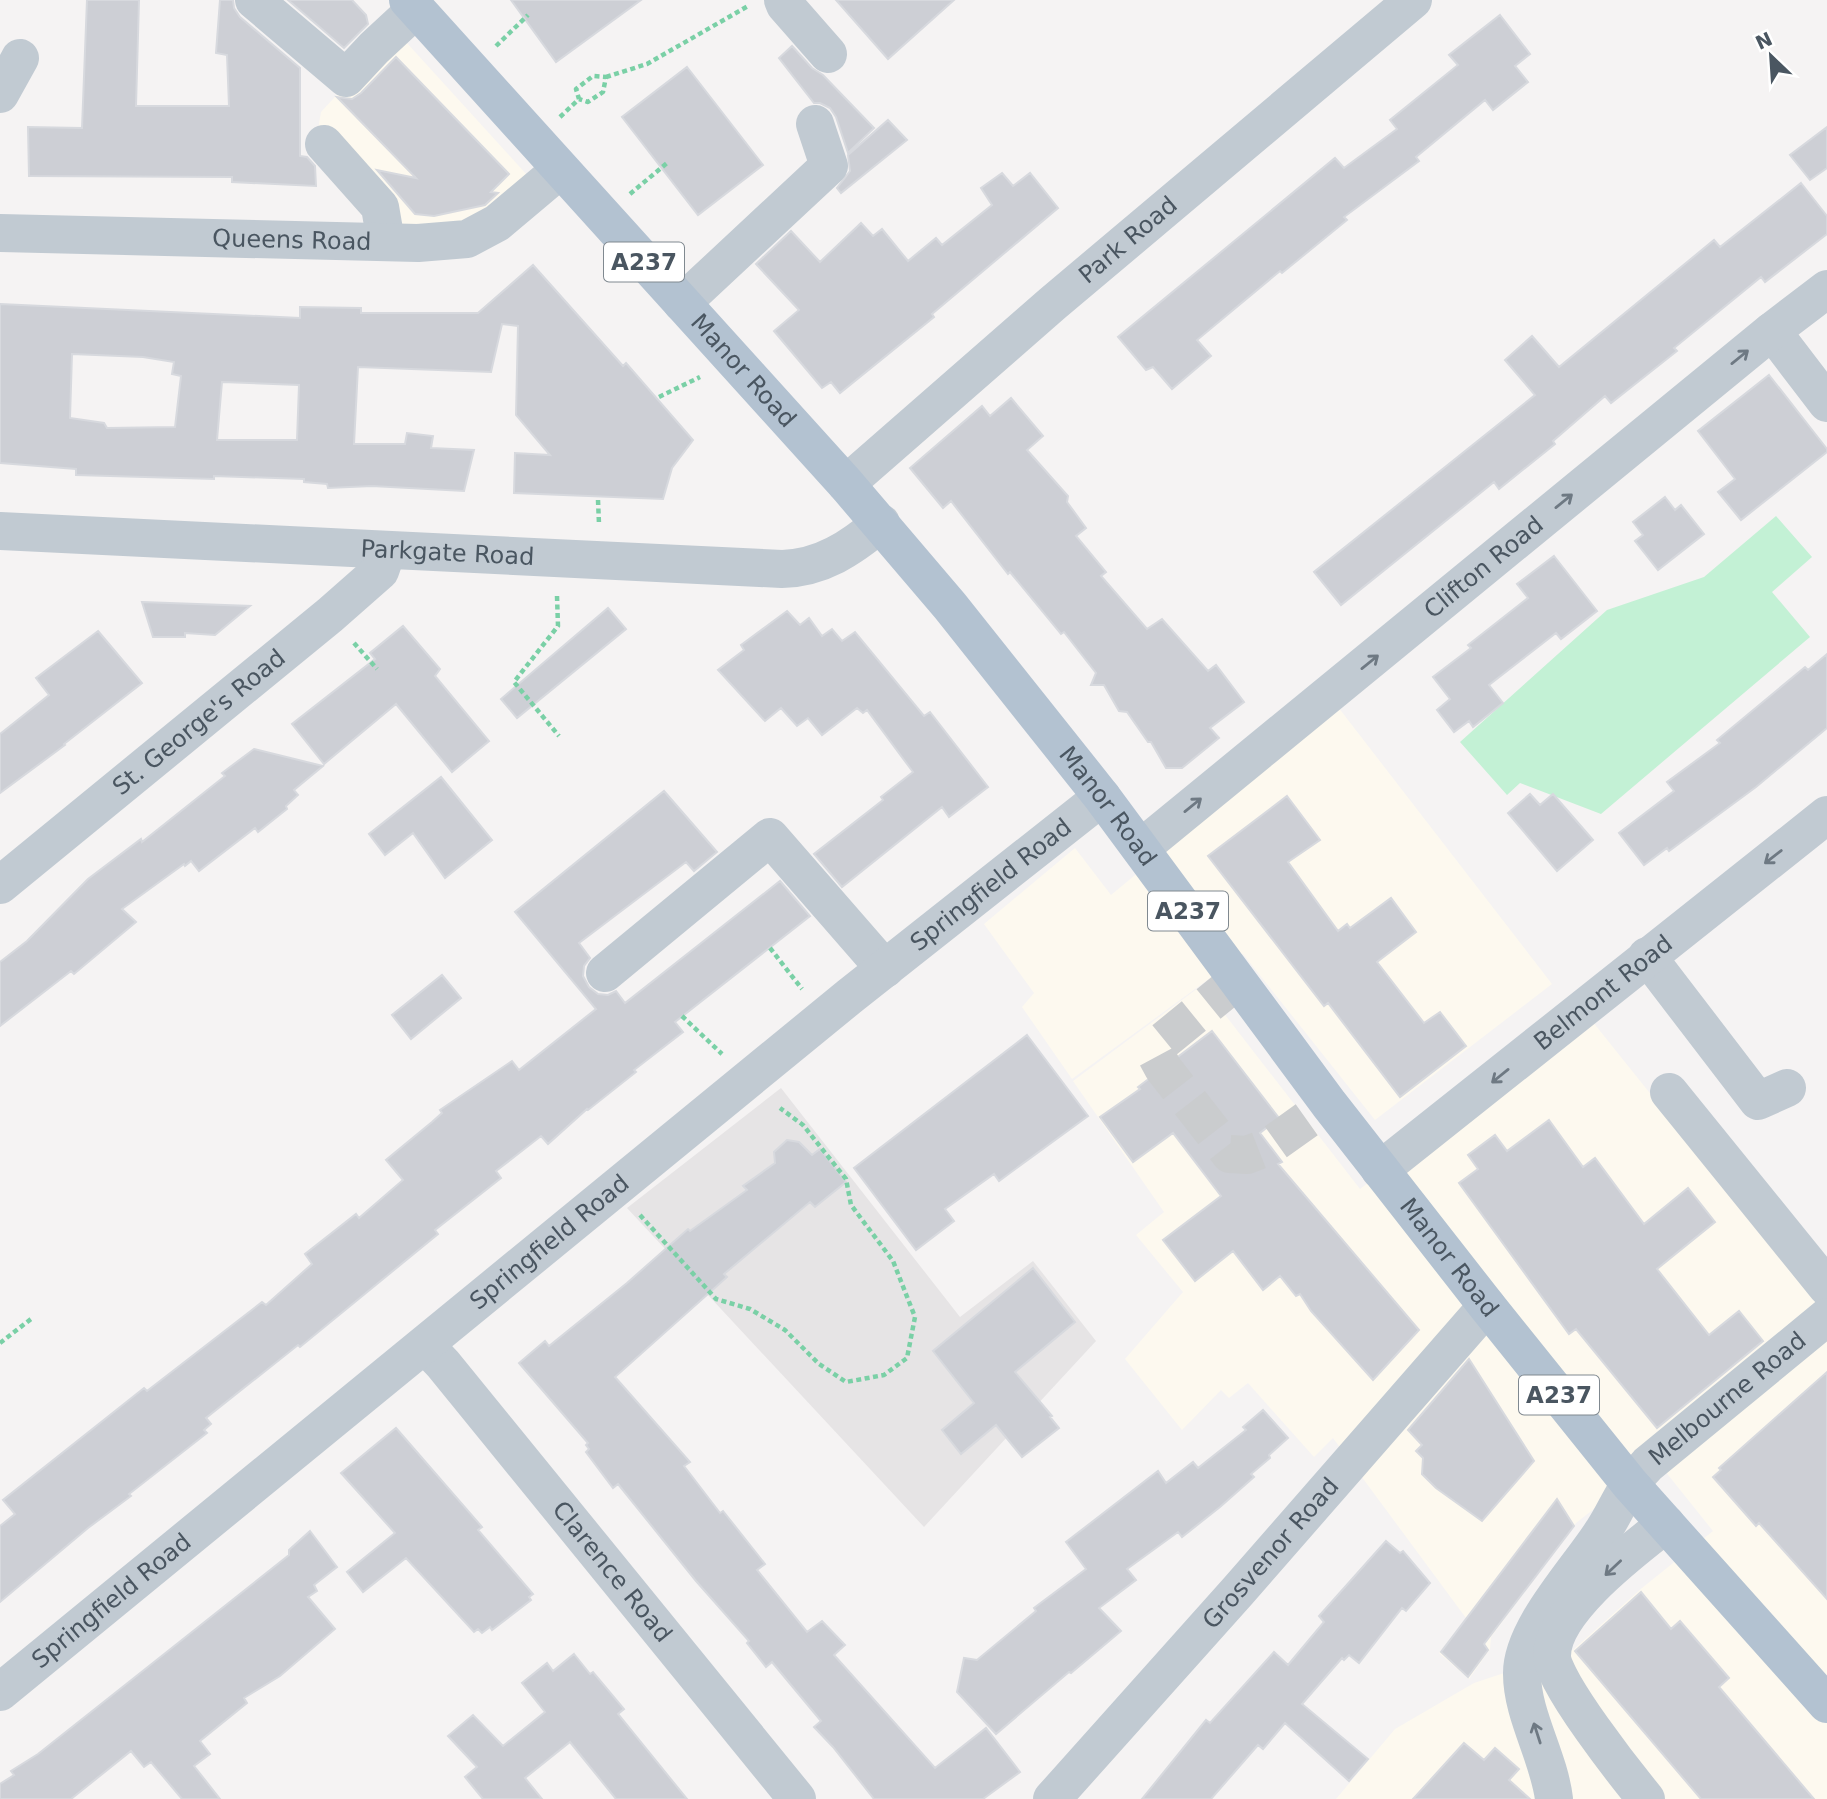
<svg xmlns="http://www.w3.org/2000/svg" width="1827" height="1799" font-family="'DejaVu Sans',sans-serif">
	<rect width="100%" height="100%" fill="#f5f3f3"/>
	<!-- commercial -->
	<path fill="#fdf9ef" d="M 396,31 L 537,186 L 472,230 L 394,234 L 316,141 L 321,112 Z
		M 1338,707 L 1552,984 L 1375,1120 L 1243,954 L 1072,1079 L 1022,1007 L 1034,993 L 984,924 L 1075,848 L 1111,895 Z
		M 1202,985 L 1360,1189 L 1588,1016 L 1820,1305 L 1604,1501 L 1576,1523 L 1491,1637 L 1490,1649 L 1469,1679 L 1439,1653 L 1466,1618 L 1333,1438 L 1314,1457 L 1248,1383 L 1229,1398 L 1221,1390 L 1182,1430 L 1125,1359 L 1183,1292 L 1136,1235 L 1164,1212 L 1073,1081 Z
		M 1827,1335 L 1827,1799 L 1336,1799 L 1395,1729 L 1474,1683 L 1573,1650 L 1642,1588 L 1713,1531 L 1665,1471 Z"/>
	<!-- education -->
	<path fill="#e6e4e5" d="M 781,1088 L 960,1317 L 1033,1261 L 1096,1341 L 924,1527 L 627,1208 Z"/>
	<!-- green -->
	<path fill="#c3f1d5" d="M 1776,516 L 1812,557 L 1772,592 L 1810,637 L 1601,814 L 1520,783 L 1507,795 L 1460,742 L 1607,610 L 1704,577 Z"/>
	<!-- building -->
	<path fill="#cdcfd5" stroke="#d7d9de" stroke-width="2" fill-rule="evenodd" d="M 87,0 L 139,0 L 136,106 L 229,106 L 227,55 L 216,53 L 220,0 L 233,0 L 234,8 L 240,17 L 300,68 L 300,156 L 307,157 L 315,166 L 316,186 L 232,182 L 232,177 L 29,176 L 28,127 L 82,128 Z
		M 288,0 L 352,0 L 366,15 L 368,24 L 344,48 Z
		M 511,0 L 641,0 L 556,62 Z
		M 836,0 L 954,0 L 888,59 Z
		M 1500,15 L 1530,54 L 1515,66 L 1528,82 L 1493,110 L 1485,100 L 1416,157 L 1419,161 L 1344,217 L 1347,220 L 1282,273 L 1280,271 L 1197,340 L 1211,356 L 1172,389 L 1153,367 L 1146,370 L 1118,337 L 1335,158 L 1344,168 L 1397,129 L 1390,120 L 1458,65 L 1449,55 Z
		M 792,46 L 812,68 L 823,75 L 874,128 L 848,153 L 836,117 L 830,108 L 820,103 L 814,103 L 779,58 Z
		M 396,57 L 509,174 L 491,192 L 498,193 L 485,205 L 434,216 L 415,214 L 377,170 L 416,178 L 337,97 L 352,99 L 361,93 Z
		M 687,67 L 763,165 L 698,215 L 622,117 Z
		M 888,120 L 907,140 L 841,193 L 837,188 L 850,171 L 848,155 Z
		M 1827,127 L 1827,168 L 1810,180 L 1790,155 Z
		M 1002,173 L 1013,186 L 1030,173 L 1058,208 L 932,314 L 934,317 L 840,393 L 831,382 L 822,388 L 774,331 L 799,310 L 756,264 L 791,231 L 820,262 L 861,223 L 873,236 L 882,229 L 908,261 L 936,238 L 942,245 L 992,205 L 981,188 Z
		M 1801,183 L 1827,216 L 1827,234 L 1765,282 L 1761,277 L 1674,348 L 1677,351 L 1611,403 L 1605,396 L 1553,441 L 1555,444 L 1499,489 L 1494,482 L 1341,605 L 1314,572 L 1535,395 L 1505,360 L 1532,336 L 1559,367 L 1714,240 L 1720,247 Z
		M 533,265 L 623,366 L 626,363 L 693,440 L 672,468 L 663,499 L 514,493 L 515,453 L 550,455 L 516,415 L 518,326 L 502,324 L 491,372 L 358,367 L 354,444 L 405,444 L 407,433 L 433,436 L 431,448 L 474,450 L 464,491 L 372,486 L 328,488 L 327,484 L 304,482 L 304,479 L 214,476 L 214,479 L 76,475 L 76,469 L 0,463 L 0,304 L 300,318 L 300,307 L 361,308 L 361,313 L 478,313 ZM 72,354 L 143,357 L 174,362 L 172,374 L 181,376 L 175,427 L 107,428 L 104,423 L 70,418 ZM 222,382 L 299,385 L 297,440 L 217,440 Z
		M 1769,375 L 1827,449 L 1827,452 L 1741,520 L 1718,492 L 1735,479 L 1698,431 Z
		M 1011,398 L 1043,436 L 1027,450 L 1068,496 L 1067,502 L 1086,528 L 1076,536 L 1106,572 L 1101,576 L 1147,629 L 1162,619 L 1208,671 L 1216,665 L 1244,702 L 1210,728 L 1219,738 L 1182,768 L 1166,768 L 1151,742 L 1148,742 L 1127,712 L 1119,711 L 1104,685 L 1091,685 L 1096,673 L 1064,632 L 1061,634 L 1010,572 L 1008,574 L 951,501 L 943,508 L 910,468 L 982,406 L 990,416 Z
		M 1665,497 L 1675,510 L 1681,505 L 1704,534 L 1658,570 L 1635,541 L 1643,535 L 1633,522 Z
		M 1554,556 L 1597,611 L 1561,639 L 1556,633 L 1489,685 L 1503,703 L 1473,727 L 1469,721 L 1454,732 L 1437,710 L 1450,699 L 1433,677 L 1471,648 L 1468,645 L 1528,598 L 1517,584 Z
		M 142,602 L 250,606 L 215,635 L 185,633 L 185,637 L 153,637 Z
		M 608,608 L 626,629 L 517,718 L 501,699 Z
		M 787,611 L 800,625 L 809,618 L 822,636 L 832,629 L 842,641 L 855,632 L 924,716 L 930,712 L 988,787 L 949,817 L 942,807 L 842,887 L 814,854 L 883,800 L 881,797 L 913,772 L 867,710 L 863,713 L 857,708 L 822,735 L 808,718 L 797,726 L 781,708 L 765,721 L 718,670 L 744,650 L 741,645 Z
		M 403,626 L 440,669 L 435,676 L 489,741 L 452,772 L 396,704 L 324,764 L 292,724 L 375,659 L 370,653 Z
		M 98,631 L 142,683 L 64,744 L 65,745 L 0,793 L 0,734 L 49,695 L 36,678 Z
		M 1827,654 L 1827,728 L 1756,787 L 1669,851 L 1667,848 L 1644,865 L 1619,833 L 1674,791 L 1667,782 L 1720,743 L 1717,740 L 1805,667 L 1808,670 Z
		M 254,749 L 323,766 L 294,790 L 298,795 L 286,806 L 287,809 L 258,832 L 255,828 L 199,871 L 191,861 L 185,866 L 184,864 L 122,909 L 136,922 L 74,974 L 71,971 L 0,1026 L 0,962 L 27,941 L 88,879 L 141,839 L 142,842 L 225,776 L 222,773 Z
		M 441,777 L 492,840 L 445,878 L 413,833 L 385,855 L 369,834 Z
		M 664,791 L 717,852 L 694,871 L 686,862 L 579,943 L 590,958 L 584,966 L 583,976 L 589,987 L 598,994 L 608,995 L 616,991 L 625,1003 L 780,881 L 810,916 L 675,1022 L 683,1032 L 634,1070 L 636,1072 L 588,1110 L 587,1109 L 548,1144 L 541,1136 L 496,1171 L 501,1178 L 435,1230 L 438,1234 L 300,1347 L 298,1345 L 206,1418 L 211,1424 L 204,1430 L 207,1433 L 129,1494 L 131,1496 L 88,1528 L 0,1602 L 0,1526 L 15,1514 L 3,1500 L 144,1388 L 147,1391 L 262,1302 L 266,1305 L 312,1264 L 305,1254 L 356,1214 L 359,1218 L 403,1180 L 386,1160 L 432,1122 L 442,1113 L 440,1110 L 512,1061 L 519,1070 L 596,1009 L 515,912 Z
		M 1530,794 L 1540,805 L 1553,794 L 1593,840 L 1557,871 L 1508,813 Z
		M 1287,796 L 1320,840 L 1288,862 L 1338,931 L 1347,924 L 1350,928 L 1391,898 L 1416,932 L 1377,962 L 1424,1023 L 1440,1012 L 1466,1046 L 1400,1097 L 1328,1003 L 1324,1006 L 1208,856 Z
		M 442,975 L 461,998 L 411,1039 L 392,1015 Z
		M 1212,1031 L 1279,1118 L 1260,1133 L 1282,1162 L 1278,1164 L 1419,1330 L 1373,1380 L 1311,1311 L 1300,1294 L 1296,1296 L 1280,1276 L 1263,1290 L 1233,1251 L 1195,1281 L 1163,1240 L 1221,1196 L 1173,1133 L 1133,1162 L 1100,1117 L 1140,1089 L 1138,1087 Z
		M 1027,1035 L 1088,1116 L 999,1181 L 994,1174 L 945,1209 L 954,1221 L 916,1250 L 854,1168 Z
		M 1549,1120 L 1583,1167 L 1595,1158 L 1644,1224 L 1688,1188 L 1715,1222 L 1657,1269 L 1709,1335 L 1739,1311 L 1763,1341 L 1657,1428 L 1576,1329 L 1569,1334 L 1459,1183 L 1478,1169 L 1468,1155 L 1495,1135 L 1507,1151 Z
		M 787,1140 L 799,1142 L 812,1155 L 820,1149 L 846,1182 L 815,1207 L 810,1202 L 724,1274 L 727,1277 L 615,1377 L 690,1462 L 684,1466 L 720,1513 L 723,1511 L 765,1564 L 757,1570 L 807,1632 L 822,1621 L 845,1645 L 834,1655 L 935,1768 L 986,1728 L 1020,1772 L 983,1799 L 874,1799 L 833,1747 L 814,1727 L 821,1721 L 772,1662 L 766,1667 L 747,1643 L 749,1641 L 696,1581 L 618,1484 L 613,1488 L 586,1452 L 589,1449 L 586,1445 L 588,1443 L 519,1363 L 545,1341 L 549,1346 L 627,1283 L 688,1229 L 690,1231 L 747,1190 L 743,1186 L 775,1163 L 774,1152 Z
		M 1033,1268 L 1075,1322 L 1015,1372 L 1052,1416 L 1050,1417 L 1059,1428 L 1022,1457 L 996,1425 L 961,1454 L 942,1430 L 974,1403 L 933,1351 Z
		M 1469,1359 L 1534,1461 L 1482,1521 L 1436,1488 L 1422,1474 L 1423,1458 L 1416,1451 L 1422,1445 L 1408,1430 Z
		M 1827,1372 L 1827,1599 L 1759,1523 L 1756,1526 L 1713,1477 L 1721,1470 L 1719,1468 Z
		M 1263,1410 L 1288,1438 L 1269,1455 L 1270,1458 L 1251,1474 L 1254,1477 L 1220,1507 L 1182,1537 L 1178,1532 L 1127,1569 L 1136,1580 L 1099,1608 L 1121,1631 L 1071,1673 L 1069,1672 L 996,1734 L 957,1692 L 964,1658 L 977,1660 L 1036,1611 L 1034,1608 L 1086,1569 L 1066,1542 L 1158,1471 L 1166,1483 L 1193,1462 L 1198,1468 L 1246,1430 L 1243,1427 Z
		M 396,1428 L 482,1527 L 478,1530 L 533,1594 L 529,1597 L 531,1600 L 492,1630 L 490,1627 L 482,1633 L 478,1629 L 474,1632 L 406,1558 L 363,1592 L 347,1572 L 395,1533 L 341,1473 Z
		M 1557,1499 L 1574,1526 L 1484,1644 L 1488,1650 L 1468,1677 L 1441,1652 Z
		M 310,1531 L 337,1567 L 314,1585 L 317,1591 L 308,1597 L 335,1629 L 280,1676 L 244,1698 L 247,1703 L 200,1741 L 210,1754 L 194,1766 L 220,1799 L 182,1799 L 151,1762 L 144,1767 L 131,1751 L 71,1799 L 0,1799 L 0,1784 L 14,1775 L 11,1771 L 38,1754 L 289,1555 L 289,1550 Z
		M 1386,1541 L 1400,1553 L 1403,1551 L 1430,1583 L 1406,1611 L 1402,1608 L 1359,1663 L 1349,1655 L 1344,1660 L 1342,1658 L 1302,1704 L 1368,1759 L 1349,1781 L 1285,1723 L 1263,1749 L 1258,1745 L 1211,1799 L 1142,1799 L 1206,1720 L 1210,1723 L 1274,1652 L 1288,1665 L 1324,1622 L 1319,1616 Z
		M 1641,1592 L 1671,1629 L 1680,1621 L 1729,1678 L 1719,1687 L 1814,1799 L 1701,1799 L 1575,1651 Z
		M 574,1654 L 590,1674 L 593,1672 L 624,1709 L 618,1714 L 687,1799 L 616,1799 L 570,1742 L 525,1778 L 542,1799 L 483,1799 L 465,1777 L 477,1767 L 448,1736 L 473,1715 L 503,1746 L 545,1712 L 522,1683 L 547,1663 L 553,1671 Z
		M 1464,1743 L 1484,1760 L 1495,1748 L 1519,1769 L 1509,1780 L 1530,1799 L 1413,1799 Z"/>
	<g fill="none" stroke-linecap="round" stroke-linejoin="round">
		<!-- minor-tunnel -->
		<path stroke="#caccce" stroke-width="38" stroke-dasharray="38 19" stroke-linecap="butt" d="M 1238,980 L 1162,1042 L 1156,1055 L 1163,1068 L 1230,1154 L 1247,1155 L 1270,1146 L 1329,1104"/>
		<!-- path -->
		<path stroke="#7ad0a6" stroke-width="4.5" stroke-dasharray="5 3.5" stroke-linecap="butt" d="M 496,46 L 528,15
			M 606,77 L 647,64 L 748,6
			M 560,117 L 579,99 L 576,89 L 593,76 L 606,77 L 603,92 L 588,102 L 579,99
			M 630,194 L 667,163
			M 659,397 L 700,377
			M 598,500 L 599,524
			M 557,596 L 558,626 L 514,682 L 559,736
			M 354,643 L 377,669
			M 770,948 L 802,989
			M 682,1016 L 722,1054
			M 640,1215 L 716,1299 L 750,1309 L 785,1330 L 819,1364 L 846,1382 L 884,1375 L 907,1358 L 915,1317 L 893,1261 L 851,1205 L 846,1179 L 803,1125 L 780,1108
			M 0,1343 L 31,1319"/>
		<!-- minor -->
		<g stroke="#c1cad2" stroke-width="38">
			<path d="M 254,0 L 346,78 L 374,48 L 416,9"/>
			<path d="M 783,0 L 785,5 L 828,54"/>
			<path d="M 0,94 L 20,58"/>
			<path d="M 324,144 L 380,207 L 386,242"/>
			<path id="s1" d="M 0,233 L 418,243 L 467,239 L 497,223 L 560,170"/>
			<path d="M 682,303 L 829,166 L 815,124"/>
			<path d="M 1772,331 L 1827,403"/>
			<path id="s2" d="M 846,484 L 1052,304 L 1413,0"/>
			<path id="s3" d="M 0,531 L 782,569 C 822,568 851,548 881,523"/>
			<path id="s4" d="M 1141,848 L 1772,331 L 1827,289"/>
			<path id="s5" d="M 0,885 L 330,615 L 380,571 L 387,551"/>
			<path d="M 1647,956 L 1758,1101 L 1787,1088"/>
			<path d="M 605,973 L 770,837 L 885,969"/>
			<path d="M 1669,1092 L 1827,1287"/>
			<path id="s6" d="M 1380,1170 L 1827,815"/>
			<path id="s7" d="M 425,1345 L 443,1364 L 797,1799"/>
			<path id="s8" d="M 0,1692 L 850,996 L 1102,797"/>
			<path id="s9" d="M 1052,1799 L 1238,1591 L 1487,1306"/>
			<path id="s10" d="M 1554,1799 C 1549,1757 1522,1715 1522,1674 C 1521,1629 1579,1569 1603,1531 C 1613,1516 1620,1499 1630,1484 C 1635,1477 1642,1471 1648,1464 L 1827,1317"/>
			<path d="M 1646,1799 C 1627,1776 1552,1681 1552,1656 C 1552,1610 1633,1550 1666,1524"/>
		</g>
		<!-- major -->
		<path stroke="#b3c2d1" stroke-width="38" id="s11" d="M 408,0 L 846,484 L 950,606 L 1102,797 L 1329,1104 L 1487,1306 L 1630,1484 L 1827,1704"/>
	</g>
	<!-- one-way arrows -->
	<defs><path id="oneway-shaft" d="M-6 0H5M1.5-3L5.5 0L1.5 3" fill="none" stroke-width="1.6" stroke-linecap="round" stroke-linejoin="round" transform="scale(1.75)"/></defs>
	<g stroke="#6e7983">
		<use href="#oneway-shaft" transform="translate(1740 357) rotate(-39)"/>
		<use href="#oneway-shaft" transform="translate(1564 501) rotate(-39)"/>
		<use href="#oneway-shaft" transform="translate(1370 662) rotate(-39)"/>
		<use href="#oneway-shaft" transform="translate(1193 805) rotate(-39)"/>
		<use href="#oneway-shaft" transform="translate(1773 857) rotate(142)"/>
		<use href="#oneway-shaft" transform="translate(1500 1076) rotate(141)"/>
		<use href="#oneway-shaft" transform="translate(1613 1568) rotate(137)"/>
		<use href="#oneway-shaft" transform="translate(1537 1733) rotate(-108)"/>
	</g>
	<g text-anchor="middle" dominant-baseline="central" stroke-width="6" stroke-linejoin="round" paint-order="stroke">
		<!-- shield labels -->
		<g fill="#fff" stroke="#808990" stroke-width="2">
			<rect x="604" y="242.5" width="80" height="39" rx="5"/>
			<rect x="1148" y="891.5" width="80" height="39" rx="5"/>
			<rect x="1519" y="1375.5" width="80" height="39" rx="5"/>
		</g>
		<g font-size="23" font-weight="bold" fill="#4a5661">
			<text x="644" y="262">A237</text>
			<text x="1188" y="911">A237</text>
			<text x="1559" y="1395">A237</text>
		</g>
		<!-- street labels -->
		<g font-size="24" fill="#4a5661" stroke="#fff">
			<text stroke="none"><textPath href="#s1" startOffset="292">Queens Road</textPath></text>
			<text stroke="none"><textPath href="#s2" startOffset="373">Park Road</textPath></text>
			<text stroke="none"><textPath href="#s11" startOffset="500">Manor Road</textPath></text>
			<text stroke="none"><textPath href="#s3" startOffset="448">Parkgate Road</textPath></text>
			<text stroke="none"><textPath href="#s4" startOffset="443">Clifton Road</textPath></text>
			<text stroke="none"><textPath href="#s5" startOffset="257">St. George's Road</textPath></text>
			<text stroke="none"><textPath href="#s11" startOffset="1068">Manor Road</textPath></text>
			<text stroke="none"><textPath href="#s8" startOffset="1278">Springfield Road</textPath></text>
			<text stroke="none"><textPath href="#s6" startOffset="285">Belmont Road</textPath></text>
			<text stroke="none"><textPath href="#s8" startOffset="710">Springfield Road</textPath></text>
			<text stroke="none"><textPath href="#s11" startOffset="1634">Manor Road</textPath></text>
			<text stroke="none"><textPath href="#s10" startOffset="480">Melbourne Road</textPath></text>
			<text stroke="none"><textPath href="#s9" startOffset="329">Grosvenor Road</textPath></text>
			<text stroke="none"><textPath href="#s7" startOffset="294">Clarence Road</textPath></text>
			<text stroke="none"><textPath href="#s8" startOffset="144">Springfield Road</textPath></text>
		</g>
	</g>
	<!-- north arrow -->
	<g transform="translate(1771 56) rotate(335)" stroke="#ffffff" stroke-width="5" paint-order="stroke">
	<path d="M0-5L12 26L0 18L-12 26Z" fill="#4a5661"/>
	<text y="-10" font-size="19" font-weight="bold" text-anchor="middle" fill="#4a5661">N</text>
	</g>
</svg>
